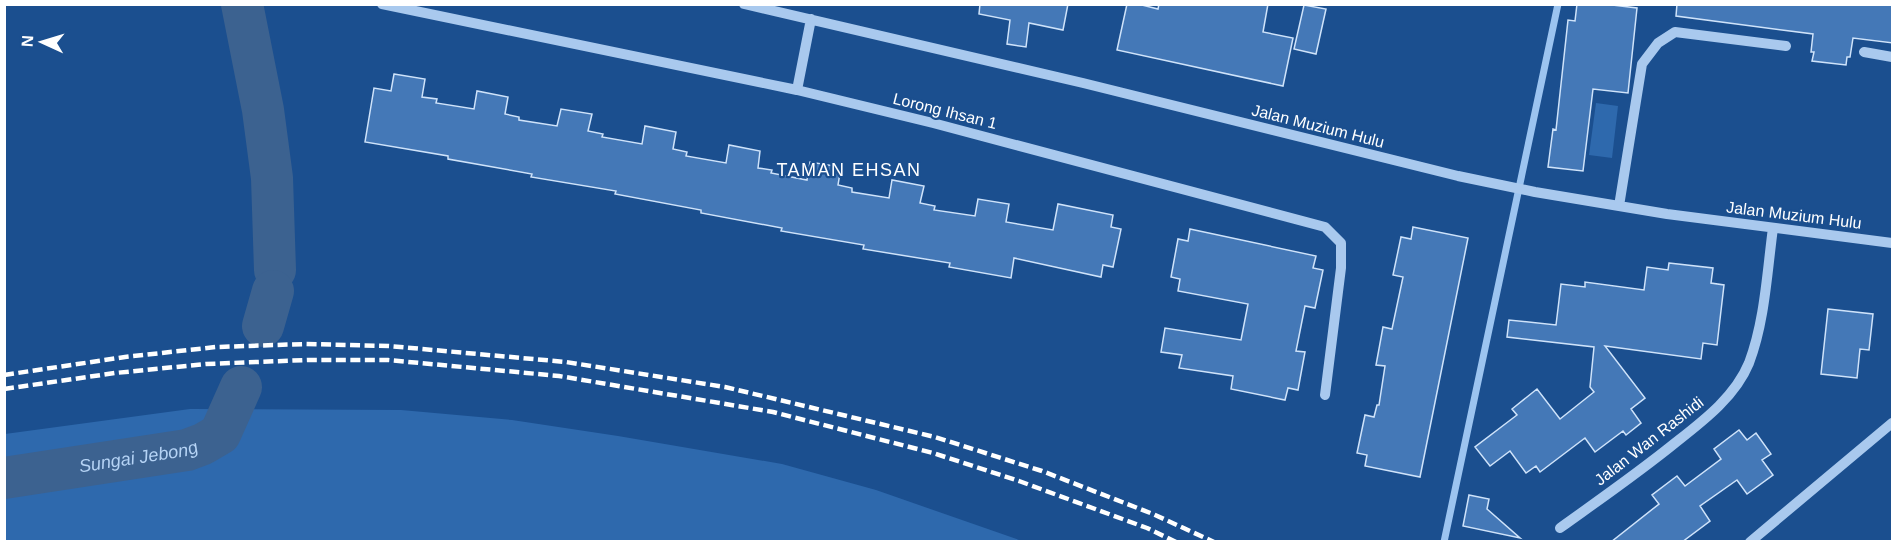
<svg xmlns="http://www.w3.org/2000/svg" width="1897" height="546" font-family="Arial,sans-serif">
	<rect width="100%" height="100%" fill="#1b4f8f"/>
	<!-- green -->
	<path fill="#2e69ad" d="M 1596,103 L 1618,106 L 1612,158 L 1589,155 Z
		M 190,409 L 401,410 L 512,420 L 618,436 L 782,464 L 876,490 L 1022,541 L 5,541 L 5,434 Z"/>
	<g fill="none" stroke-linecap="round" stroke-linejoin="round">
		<!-- stream -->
		<path stroke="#9cc4f0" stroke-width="7" d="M 1444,542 L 1558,4"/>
		<!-- river -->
		<g stroke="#3c6290" stroke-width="42">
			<path d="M 242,4 L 263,110 L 272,178 L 275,270"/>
			<path d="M 263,326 L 273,291"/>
			<path id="s1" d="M 4,478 L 187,450 L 203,444 L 220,434 L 241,387"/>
		</g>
	</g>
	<!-- building -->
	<path fill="#4478b7" stroke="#cfe3fa" stroke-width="1.5" d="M 980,4 L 1068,4 L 1063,30 L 1029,23 L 1026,47 L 1007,44 L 1010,20 L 979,14 Z
		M 1127,4 L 1138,4 L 1158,9 L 1159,4 L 1268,4 L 1263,32 L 1293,38 L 1283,86 L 1117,50 Z
		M 1577,4 L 1604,4 L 1637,8 L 1628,93 L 1593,89 L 1583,171 L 1548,167 L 1553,129 L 1556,130 L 1568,20 L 1575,21 Z
		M 1677,4 L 1893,4 L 1893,43 L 1853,38 L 1850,57 L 1847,57 L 1846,65 L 1812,61 L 1814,52 L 1811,52 L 1813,34 L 1676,16 Z
		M 1304,5 L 1326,9 L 1316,54 L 1294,49 Z
		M 394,74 L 425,79 L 422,97 L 437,99 L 436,103 L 474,109 L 477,91 L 508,97 L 505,114 L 519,117 L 519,120 L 557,126 L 561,109 L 592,114 L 588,131 L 603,134 L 602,137 L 642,144 L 645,126 L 676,132 L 673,149 L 687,152 L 686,156 L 726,163 L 729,145 L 760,151 L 758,168 L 772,170 L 771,173 L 807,180 L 810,162 L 841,167 L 838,185 L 852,188 L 852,192 L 889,198 L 892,180 L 924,186 L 920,203 L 935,206 L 934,210 L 975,216 L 978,199 L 1009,204 L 1006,222 L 1053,230 L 1058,204 L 1113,215 L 1111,227 L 1121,229 L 1113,267 L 1103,265 L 1101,277 L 1014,258 L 1011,278 L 949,267 L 950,263 L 863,249 L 864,245 L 781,231 L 782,228 L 701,213 L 701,210 L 615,194 L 616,191 L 531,177 L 532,174 L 448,159 L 448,156 L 365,142 L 374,88 L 391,91 Z
		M 1413,227 L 1468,238 L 1420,477 L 1365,466 L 1367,455 L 1357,453 L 1365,415 L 1374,417 L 1377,405 L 1379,405 L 1385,366 L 1376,365 L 1383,327 L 1392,329 L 1403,277 L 1393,275 L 1401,237 L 1411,239 Z
		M 1190,229 L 1316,256 L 1313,268 L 1323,270 L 1315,308 L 1305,306 L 1296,351 L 1305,352 L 1298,390 L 1288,388 L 1285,400 L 1231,389 L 1233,376 L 1179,368 L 1182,355 L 1161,352 L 1165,328 L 1241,340 L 1248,304 L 1178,291 L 1180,279 L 1171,277 L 1178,239 L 1188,241 Z
		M 1669,263 L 1713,268 L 1711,283 L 1724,285 L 1717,345 L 1703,343 L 1701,359 L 1605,346 L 1645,398 L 1631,409 L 1641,423 L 1626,435 L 1623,431 L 1595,452 L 1585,438 L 1540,472 L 1536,466 L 1526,473 L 1510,451 L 1490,466 L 1475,447 L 1517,415 L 1512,409 L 1537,389 L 1560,419 L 1594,392 L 1590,387 L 1594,347 L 1507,337 L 1509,320 L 1556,325 L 1561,284 L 1585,287 L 1585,282 L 1644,290 L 1647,267 L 1668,270 Z
		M 1828,309 L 1873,314 L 1869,350 L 1860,349 L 1857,378 L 1821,374 Z
		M 1739,430 L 1747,440 L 1756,433 L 1771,454 L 1762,460 L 1773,475 L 1747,494 L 1737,480 L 1700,506 L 1710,521 L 1682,542 L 1611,542 L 1659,504 L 1652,495 L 1677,476 L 1685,486 L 1721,459 L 1714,449 Z
		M 1469,495 L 1489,499 L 1487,509 L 1520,538 L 1463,526 Z"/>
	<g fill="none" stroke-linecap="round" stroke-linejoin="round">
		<!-- minor -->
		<path stroke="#a9c9ee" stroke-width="10" d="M 382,4 L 797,90 L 933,123 L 1325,227 L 1341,243 L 1341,268 L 1325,395
			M 744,4 L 1083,83 L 1458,176 L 1535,192 L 1667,214 L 1892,243
			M 1864,52 L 1892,57
			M 797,90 L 811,19
			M 1619,206 L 1642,64 L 1658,43 L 1675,32 L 1786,46
			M 1560,528 C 1599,500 1638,473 1675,443 C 1703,421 1735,397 1749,363 C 1765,321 1767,272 1773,228
			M 1750,542 L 1892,423"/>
		<!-- rail -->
		<path stroke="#fff" stroke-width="4.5" stroke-dasharray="10 4.5" stroke-linecap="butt" d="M 4,375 L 125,357 L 216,347 L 306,344 L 389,346 L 566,362 L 725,387 L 935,437 L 1042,471 L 1153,514 L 1214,542
			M 4,389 L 115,373 L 206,364 L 307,360 L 388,360 L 559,376 L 773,412 L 933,453 L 1019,481 L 1147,528 L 1176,542"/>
	</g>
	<g text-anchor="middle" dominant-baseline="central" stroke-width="4.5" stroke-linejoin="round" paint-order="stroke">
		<!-- street labels -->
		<g font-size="16" fill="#fff" stroke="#1b4f8f">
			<text transform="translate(945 111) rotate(14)">Lorong Ihsan 1</text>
			<text transform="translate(1318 126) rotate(14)">Jalan Muzium Hulu</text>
			<text transform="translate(1794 215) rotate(7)">Jalan Muzium Hulu</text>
			<text transform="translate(1649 441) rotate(-38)">Jalan Wan Rashidi</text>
		</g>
		<!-- neighbourhood labels -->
		<g font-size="18" letter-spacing="1.5" fill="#fff" stroke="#1b4f8f">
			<text x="849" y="170">TAMAN EHSAN</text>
		</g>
		<!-- water labels -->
		<g font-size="18" font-style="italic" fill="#b5d3f5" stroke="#1b4f8f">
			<text stroke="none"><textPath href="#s1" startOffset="136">Sungai Jebong</textPath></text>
		</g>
	</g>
	<!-- border -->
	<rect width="1897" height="546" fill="none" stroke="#ffffff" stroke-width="12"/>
	<!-- north arrow -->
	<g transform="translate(42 42) rotate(274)" stroke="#1b4f8f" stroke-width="4.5" paint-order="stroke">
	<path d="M0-4.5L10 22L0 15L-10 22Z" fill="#ffffff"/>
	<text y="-9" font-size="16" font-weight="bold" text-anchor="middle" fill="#ffffff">N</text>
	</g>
</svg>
